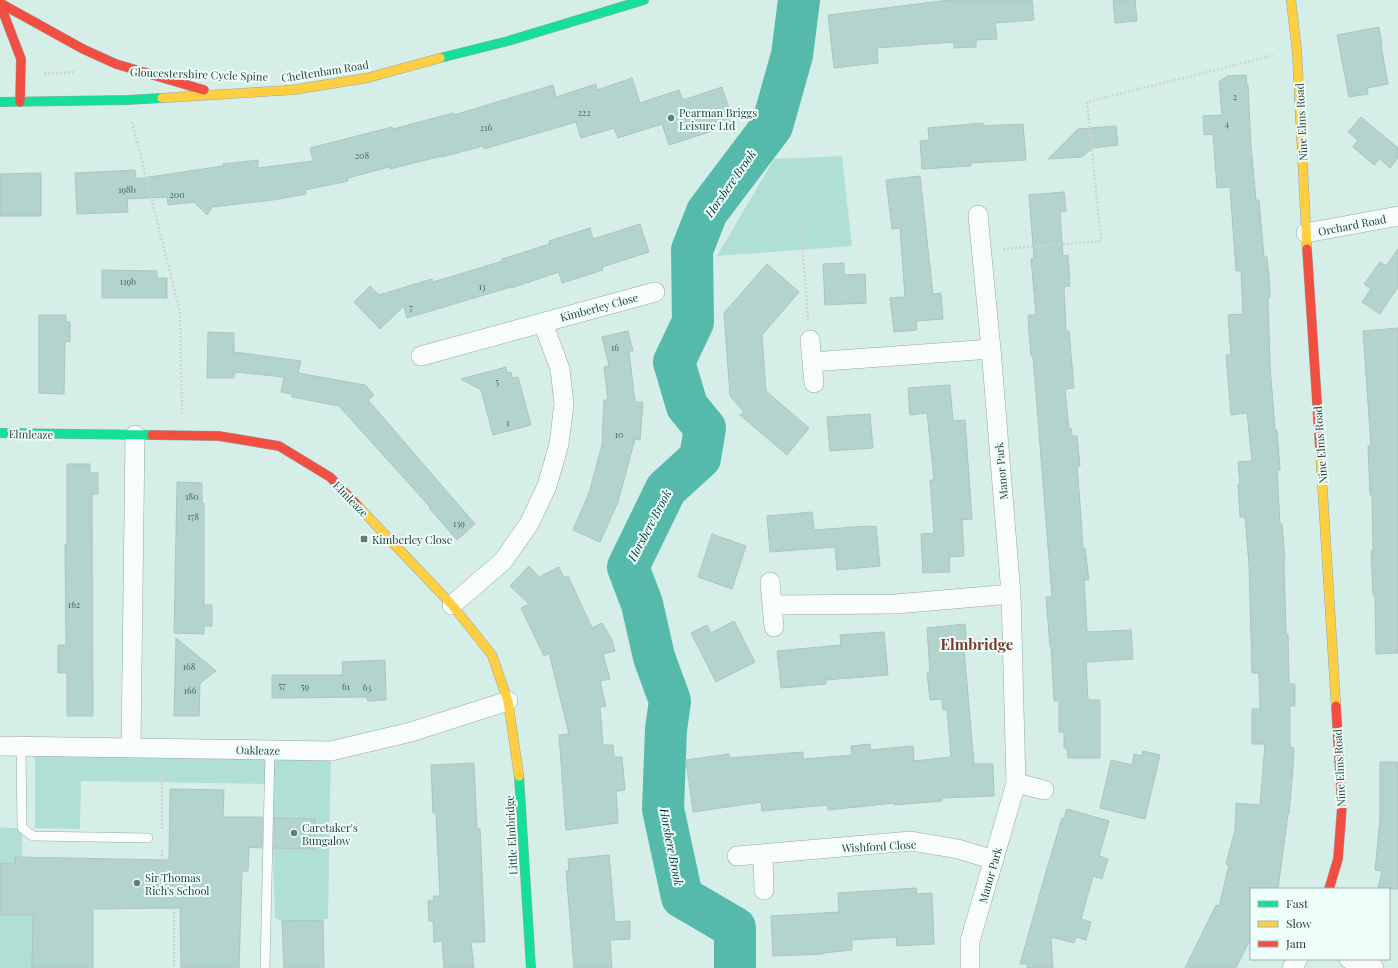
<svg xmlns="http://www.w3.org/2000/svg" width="1398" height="968" font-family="'Playfair Display',serif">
	<rect width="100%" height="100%" fill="#d6eee8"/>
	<!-- green -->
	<path fill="#b0e0d5" d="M 842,156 L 852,246 L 717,256 L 774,159 Z
		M 35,747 L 331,751 L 328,919 L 282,921 L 275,918 L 273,848 L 314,849 L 315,819 L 269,818 L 270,784 L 81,781 L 80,829 L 35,828 Z
		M 0,828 L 22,828 L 22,857 L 15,857 L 15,864 L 0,863 Z
		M 33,908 L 32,968 L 0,968 L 0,915 Z"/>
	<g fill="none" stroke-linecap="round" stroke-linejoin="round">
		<!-- river -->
		<path stroke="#55baab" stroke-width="42" d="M 735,968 L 735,928 L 682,897 L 663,809 L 666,729 L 670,701 L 654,657 L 642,604 L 628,567 L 666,489 L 700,458 L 705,428 L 687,406 L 674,362 L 693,322 L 692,250 L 707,212 L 772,126 L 792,55 L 799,0"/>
	</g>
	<!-- building -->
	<path fill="#b2d4cd" stroke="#b0c3bf" d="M 950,0 L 1032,0 L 1034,20 L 995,23 L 997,39 L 976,40 L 976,47 L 954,48 L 954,42 L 877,48 L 878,63 L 834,68 L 828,15 Z
		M 1113,0 L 1135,0 L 1137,21 L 1115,23 Z
		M 1379,27 L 1382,46 L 1381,46 L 1388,84 L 1367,88 L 1368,94 L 1349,97 L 1337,35 Z
		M 1246,75 L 1247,85 L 1248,85 L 1251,146 L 1256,200 L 1259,200 L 1264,257 L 1267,257 L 1269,277 L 1270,297 L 1268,297 L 1270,364 L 1275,430 L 1277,430 L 1280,470 L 1277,470 L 1280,524 L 1282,524 L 1285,561 L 1284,561 L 1285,598 L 1286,634 L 1288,634 L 1289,684 L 1295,684 L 1295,706 L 1290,706 L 1290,747 L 1294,748 L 1293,768 L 1289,814 L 1288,814 L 1278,889 L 1251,889 L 1251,938 L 1236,968 L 1185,968 L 1216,905 L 1219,906 L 1229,865 L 1226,864 L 1235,830 L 1236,803 L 1260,805 L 1265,744 L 1252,744 L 1252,709 L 1260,709 L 1259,673 L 1252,673 L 1249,564 L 1245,517 L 1240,517 L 1238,484 L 1240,484 L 1238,462 L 1252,461 L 1247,413 L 1231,415 L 1226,355 L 1231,355 L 1228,315 L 1243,314 L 1241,271 L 1236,271 L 1230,187 L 1217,188 L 1213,134 L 1204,135 L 1203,116 L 1222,115 L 1219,82 L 1227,76 Z
		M 632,78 L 640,103 L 679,90 L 683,100 L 722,87 L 734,124 L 669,145 L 662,124 L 618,138 L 614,128 L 581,138 L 576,122 L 484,149 L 483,146 L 442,157 L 442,156 L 390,169 L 389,167 L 348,178 L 348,181 L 305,190 L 306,194 L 273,200 L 212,207 L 207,215 L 194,202 L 168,205 L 167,197 L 127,199 L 128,212 L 77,214 L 75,173 L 135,170 L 136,179 L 223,166 L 223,164 L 258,160 L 258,168 L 313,161 L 310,148 L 392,127 L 393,129 L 453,113 L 454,115 L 553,85 L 556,97 L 596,84 L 597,90 Z
		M 1361,117 L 1398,148 L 1398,158 L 1390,168 L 1380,159 L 1374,165 L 1353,147 L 1358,140 L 1348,132 Z
		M 983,123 L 983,126 L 1023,124 L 1026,160 L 970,163 L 971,166 L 922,169 L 920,141 L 929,140 L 928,128 Z
		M 1116,126 L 1118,145 L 1092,148 L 1082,157 L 1048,159 L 1078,129 Z
		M 41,173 L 41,216 L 0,216 L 0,174 Z
		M 920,176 L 933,294 L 941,293 L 943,319 L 916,321 L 917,330 L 894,332 L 890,298 L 905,297 L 900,228 L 892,229 L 886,180 Z
		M 1064,192 L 1066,211 L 1060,212 L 1063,256 L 1068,255 L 1070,286 L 1064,287 L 1066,331 L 1069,331 L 1074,388 L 1065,389 L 1069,429 L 1071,428 L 1072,436 L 1077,436 L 1080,466 L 1077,467 L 1080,504 L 1083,549 L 1085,548 L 1089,580 L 1084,580 L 1087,632 L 1131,630 L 1133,659 L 1086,662 L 1088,700 L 1100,700 L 1100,758 L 1068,758 L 1067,748 L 1064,748 L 1064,732 L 1059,732 L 1059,701 L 1054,701 L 1051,647 L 1050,647 L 1046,597 L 1052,597 L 1033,356 L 1031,356 L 1029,333 L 1028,315 L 1036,315 L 1031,259 L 1034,258 L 1029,195 Z
		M 640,224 L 649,252 L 602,267 L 603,270 L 562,283 L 559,272 L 511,288 L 511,287 L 407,318 L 404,306 L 380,329 L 354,302 L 370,286 L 379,295 L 432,279 L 433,282 L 503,261 L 502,259 L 550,244 L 549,241 L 590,228 L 593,239 Z
		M 1398,249 L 1398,287 L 1380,314 L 1362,302 L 1371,289 L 1364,284 L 1380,262 L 1386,266 Z
		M 844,263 L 844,275 L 865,274 L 866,303 L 825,305 L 823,264 Z
		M 767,264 L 799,292 L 762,335 L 766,391 L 809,428 L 787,455 L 740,415 L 744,412 L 730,396 L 724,313 Z
		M 102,270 L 157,271 L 157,278 L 167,278 L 167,298 L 102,298 Z
		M 39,315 L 66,315 L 66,322 L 70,322 L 70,342 L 65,341 L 64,394 L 39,393 Z
		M 1398,328 L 1398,653 L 1376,654 L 1375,595 L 1373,595 L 1371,551 L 1373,551 L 1372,495 L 1370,495 L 1368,446 L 1371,446 L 1363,331 Z
		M 628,331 L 633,351 L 629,351 L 635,402 L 643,402 L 640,440 L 635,439 L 618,502 L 600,542 L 573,530 L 589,493 L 602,445 L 604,400 L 608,400 L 604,367 L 609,366 L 602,337 Z
		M 208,332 L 234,333 L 234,352 L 301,361 L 298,373 L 365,385 L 374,395 L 368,400 L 475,524 L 457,540 L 429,508 L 430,507 L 339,406 L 292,397 L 292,394 L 281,392 L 284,377 L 234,372 L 234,378 L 207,378 Z
		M 506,367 L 507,373 L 511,372 L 512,378 L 518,377 L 531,425 L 493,435 L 481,390 L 461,379 Z
		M 950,385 L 953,421 L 965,420 L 972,519 L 962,520 L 964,556 L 949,557 L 950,572 L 923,573 L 921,534 L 934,533 L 930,480 L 934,480 L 927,413 L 910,415 L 908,388 Z
		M 870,414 L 873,448 L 830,451 L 827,417 Z
		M 67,464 L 90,464 L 90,473 L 98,473 L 98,494 L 92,494 L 93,716 L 67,716 L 67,673 L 58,673 L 58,645 L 66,645 L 65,544 L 67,544 Z
		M 177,482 L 202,483 L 202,503 L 204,503 L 204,605 L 212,605 L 212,626 L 204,626 L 204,634 L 174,633 Z
		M 812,512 L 814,530 L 868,526 L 868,527 L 876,526 L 880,566 L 837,570 L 835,547 L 770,552 L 767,516 Z
		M 712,534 L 746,546 L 732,589 L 698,577 Z
		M 529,566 L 539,577 L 559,567 L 564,578 L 568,576 L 592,628 L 602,623 L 612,640 L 615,651 L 603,654 L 610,679 L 600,681 L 606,706 L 600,707 L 603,745 L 613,745 L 614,757 L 622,757 L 625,790 L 616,791 L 618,823 L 566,830 L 559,735 L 569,734 L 549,653 L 544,656 L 521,608 L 529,604 L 510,586 Z
		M 734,621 L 755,662 L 716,682 L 691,633 L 707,625 L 711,633 Z
		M 965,624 L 967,649 L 964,649 L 974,764 L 993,764 L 994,796 L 942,798 L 942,801 L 894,805 L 894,803 L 828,810 L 827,805 L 762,811 L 761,802 L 693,812 L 686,760 L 729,754 L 730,758 L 803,752 L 803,759 L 852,755 L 851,746 L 870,744 L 870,750 L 913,746 L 914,761 L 951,757 L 947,710 L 943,710 L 942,699 L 930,700 L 927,673 L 930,673 L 927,628 Z
		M 884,632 L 888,675 L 826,680 L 826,684 L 781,688 L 777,651 L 841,645 L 840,635 Z
		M 176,638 L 216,671 L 200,683 L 199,716 L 174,716 Z
		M 385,660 L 386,700 L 368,701 L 367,697 L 272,698 L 272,675 L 343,675 L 342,662 Z
		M 1143,751 L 1160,755 L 1145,819 L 1100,808 L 1111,760 L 1132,765 L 1134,754 L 1142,756 Z
		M 1380,762 L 1398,762 L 1398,889 L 1378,889 L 1382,871 L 1375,870 L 1380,819 Z
		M 474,763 L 477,829 L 480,829 L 485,942 L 471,942 L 474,968 L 444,968 L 442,941 L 434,942 L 433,921 L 429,921 L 428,901 L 434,900 L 433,896 L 440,896 L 436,813 L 433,813 L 431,765 Z
		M 170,789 L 224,790 L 223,817 L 262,817 L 262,848 L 249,847 L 248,871 L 242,871 L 239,968 L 181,968 L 180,908 L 93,909 L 93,968 L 32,968 L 33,915 L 0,915 L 0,863 L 15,864 L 15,857 L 169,860 Z
		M 1067,809 L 1109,821 L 1099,856 L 1108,859 L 1102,879 L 1093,876 L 1081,919 L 1091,922 L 1086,940 L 1076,937 L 1074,943 L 1051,937 L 1053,968 L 1027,968 L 1027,964 L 1020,964 L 1048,865 L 1062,818 L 1064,818 Z
		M 274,818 L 315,819 L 314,849 L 274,848 Z
		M 609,855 L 615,922 L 630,921 L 630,939 L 610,940 L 612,968 L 574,968 L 566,871 L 569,871 L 568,859 Z
		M 916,888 L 917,894 L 932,893 L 934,944 L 897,946 L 896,937 L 852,940 L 852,950 L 823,953 L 823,954 L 773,956 L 771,916 L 839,912 L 838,893 Z
		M 323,920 L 324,968 L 284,968 L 282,921 Z"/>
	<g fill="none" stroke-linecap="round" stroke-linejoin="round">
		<defs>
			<path id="lane" d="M 21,746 L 22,828 L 33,836 L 148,838
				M 265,968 L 270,750"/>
			<path id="street" d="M 1306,233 L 1398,216
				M 810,340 L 812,362
				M 421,356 L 655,292
				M 814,383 L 812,362 L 991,349
				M 770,582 L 772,605
				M 452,605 L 503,561 L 529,524 L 547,486 L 559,444 L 564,404 L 560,369 L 543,323
				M 774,627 L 772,605 L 896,604 L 1011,594
				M 0,746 L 331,751 L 411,732 L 508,701
				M 131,747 L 135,435
				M 1016,783 L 1044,790
				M 763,854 L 764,890
				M 737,856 L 911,841 L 958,849 L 994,860
				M 1349,959 L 1374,968
				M 970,968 L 970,941 L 1016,783 L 1011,594 L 991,349 L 978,215
				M 1292,968 L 1298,959"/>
			<path id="fast" d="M 440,58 L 508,41 L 644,0
				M 0,102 L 127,100 L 162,98
				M 0,433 L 152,435
				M 519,776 L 531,968"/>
			<path id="slow" d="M 1291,0 L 1297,52 L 1307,249
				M 162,98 L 292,90 L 367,78 L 440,58
				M 1320,448 L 1336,706
				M 357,505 L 452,605 L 492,655 L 508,701 L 519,776"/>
			<path id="jam" d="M 0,3 L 83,49 L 116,64 L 204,90
				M 0,4 L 21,59 L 20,102
				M 1307,249 L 1320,448
				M 152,435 L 219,436 L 279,446 L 330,477 L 357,505
				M 1329,889 L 1338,859 L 1342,806 L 1336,706"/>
		</defs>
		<!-- lane casing -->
		<use href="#lane" stroke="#95a8a4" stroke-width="10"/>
		<!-- street casing -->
		<use href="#street" stroke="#95a8a4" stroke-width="20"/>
		<!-- fast casing -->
		<use href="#fast" stroke="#95a8a4" stroke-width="10"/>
		<!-- slow casing -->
		<use href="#slow" stroke="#95a8a4" stroke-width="10"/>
		<!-- jam casing -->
		<use href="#jam" stroke="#95a8a4" stroke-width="10"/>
		<!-- path -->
		<path stroke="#cdd4d2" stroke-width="2.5" stroke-dasharray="2 2" stroke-linecap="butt" d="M 44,74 L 74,72
			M 132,122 L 180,312 L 182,413
			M 800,215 L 808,320
			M 1003,249 L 1101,241 L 1087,102 L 1275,55
			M 0,828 L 6,828
			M 162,829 L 162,770
			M 162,860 L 162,848
			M 174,908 L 174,968"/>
		<!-- lane -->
		<use href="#lane" stroke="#f9fcfc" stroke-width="9"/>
		<!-- street -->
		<use href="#street" stroke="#f9fcfc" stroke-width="19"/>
		<!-- fast -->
		<use href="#fast" stroke="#16e098" stroke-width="9"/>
		<!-- slow -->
		<use href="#slow" stroke="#ffcf43" stroke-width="9"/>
		<!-- jam -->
		<use href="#jam" stroke="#f24e42" stroke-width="9"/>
	</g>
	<!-- markers -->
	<g fill="#687c77" stroke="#edfefa" stroke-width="1.5">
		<circle cx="671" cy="118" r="4"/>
		<rect x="360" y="535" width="8" height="8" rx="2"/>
		<circle cx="294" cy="833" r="4"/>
		<circle cx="137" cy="883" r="4"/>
	</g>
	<g text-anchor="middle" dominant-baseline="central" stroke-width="4" stroke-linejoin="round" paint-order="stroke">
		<!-- number labels -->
		<g font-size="9" fill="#4e645f">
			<text x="1235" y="96">2</text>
			<text x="584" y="112">222</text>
			<text x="1227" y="123">4</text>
			<text x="486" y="127">216</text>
			<text x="362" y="155">208</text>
			<text x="127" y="189">198b</text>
			<text x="177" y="194">200</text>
			<text x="128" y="281">119b</text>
			<text x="482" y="286">13</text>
			<text x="411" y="307">7</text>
			<text x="615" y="347">16</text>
			<text x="497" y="381">5</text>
			<text x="508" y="422">1</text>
			<text x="619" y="434">10</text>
			<text x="192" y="496">180</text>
			<text x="193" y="516">178</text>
			<text x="459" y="523">139</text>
			<text x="74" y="604">162</text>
			<text x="189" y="666">168</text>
			<text x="282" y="685">57</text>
			<text x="305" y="686">59</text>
			<text x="346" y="686">61</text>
			<text x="367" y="687">63</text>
			<text x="190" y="690">166</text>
		</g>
		<!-- street labels -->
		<g font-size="11" fill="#2c3e3a" stroke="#edfefa">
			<text transform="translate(325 71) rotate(-9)">Cheltenham Road</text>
			<text transform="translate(199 74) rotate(2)">Gloucestershire Cycle Spine</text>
			<text transform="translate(1301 122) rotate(-93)">Nine Elms Road</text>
			<text transform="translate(1352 225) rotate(-11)">Orchard Road</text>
			<text transform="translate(599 307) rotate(-15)">Kimberley Close</text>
			<text transform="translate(31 434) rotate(1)">Elmleaze</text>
			<text transform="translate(1320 445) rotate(-94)">Nine Elms Road</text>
			<text transform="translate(1001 471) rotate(-95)">Manor Park</text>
			<text transform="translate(351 499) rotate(46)">Elmleaze</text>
			<text transform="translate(258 750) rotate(1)">Oakleaze</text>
			<text transform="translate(1339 768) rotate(-93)">Nine Elms Road</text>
			<text transform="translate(511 835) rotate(-93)">Little Elmbridge</text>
			<text transform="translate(879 846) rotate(-3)">Wishford Close</text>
			<text transform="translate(990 875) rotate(-74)">Manor Park</text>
		</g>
		<!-- poi labels -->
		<g font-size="11" fill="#2c3e3a" stroke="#edfefa" text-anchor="start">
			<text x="679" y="112">Pearman Briggs<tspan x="679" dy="13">Leisure Ltd</tspan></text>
			<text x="372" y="539">Kimberley Close</text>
			<text x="302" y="827">Caretaker's<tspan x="302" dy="13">Bungalow</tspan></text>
			<text x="145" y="877">Sir Thomas<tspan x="145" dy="13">Rich's School</tspan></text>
		</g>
		<!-- water labels -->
		<g font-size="12" font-style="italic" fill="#003830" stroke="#edfefa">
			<text transform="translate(730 183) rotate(-55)">Horsbere Brook</text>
			<text transform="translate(649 525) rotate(-62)">Horsbere Brook</text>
			<text transform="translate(672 847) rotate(79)">Horsbere Brook</text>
		</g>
		<!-- district labels -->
		<g font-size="15" font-weight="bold" fill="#7b352b" stroke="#edfefa">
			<text x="977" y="644">Elmbridge</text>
		</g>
	</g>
	<!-- legend -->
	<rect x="1250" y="888" width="140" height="72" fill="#edfefa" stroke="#a0b1ad"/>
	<rect x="1258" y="901" width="20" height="6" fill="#16e098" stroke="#a0b1ad"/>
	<text x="1286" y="908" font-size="12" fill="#2c3e3a">Fast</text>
	<rect x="1258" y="921" width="20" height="6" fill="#ffcf43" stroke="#a0b1ad"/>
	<text x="1286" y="928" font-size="12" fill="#2c3e3a">Slow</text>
	<rect x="1258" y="941" width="20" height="6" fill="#f24e42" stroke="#a0b1ad"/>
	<text x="1286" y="948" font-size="12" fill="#2c3e3a">Jam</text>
</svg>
